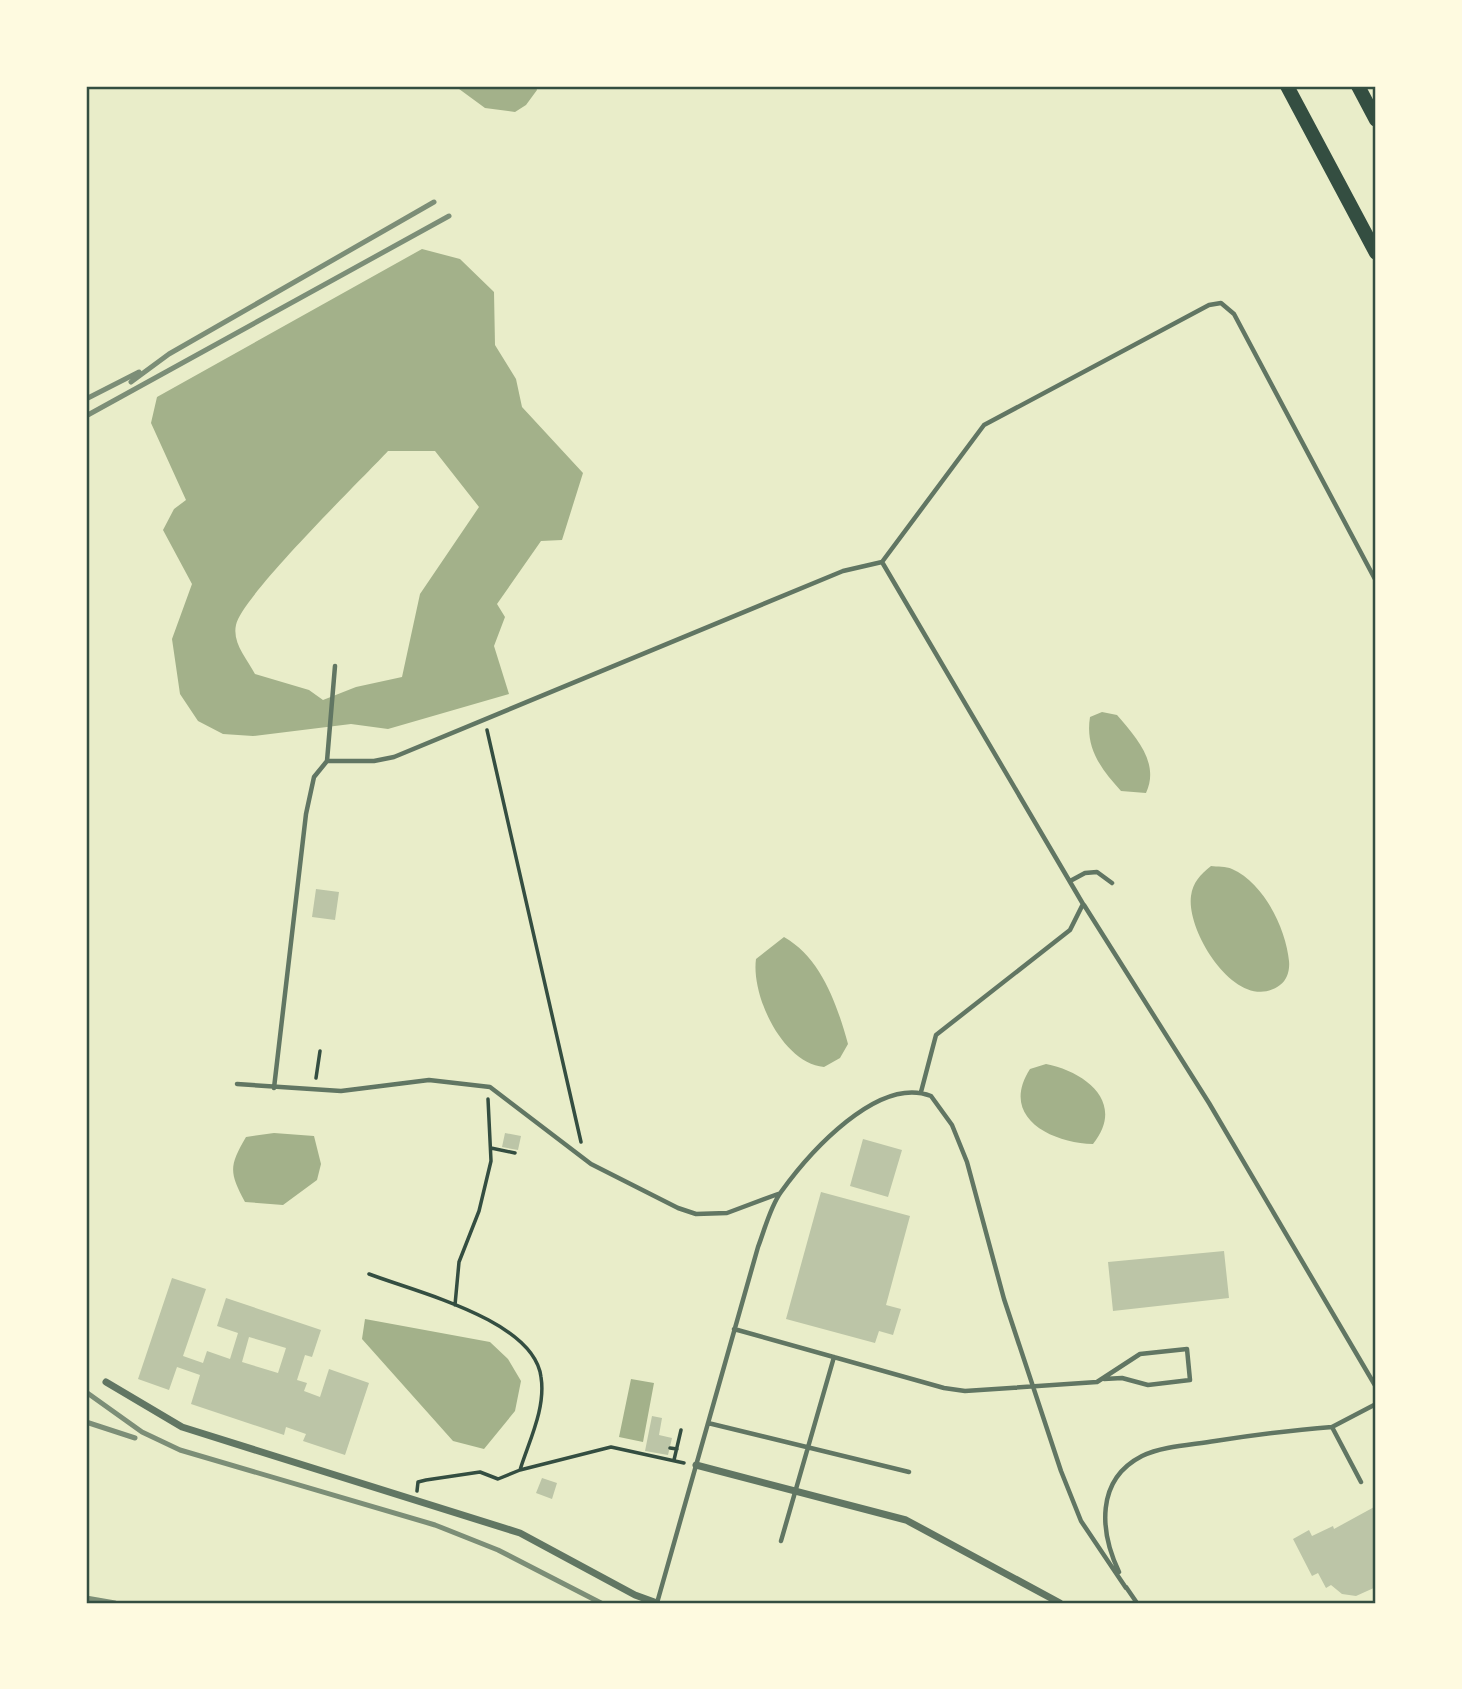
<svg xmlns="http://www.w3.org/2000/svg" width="1462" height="1689" font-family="'Zilla Slab',serif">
	<rect width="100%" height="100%" fill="#e9edc9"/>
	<!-- water -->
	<path fill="#a3b18a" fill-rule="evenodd" d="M 455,86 L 536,86 L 537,90 L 526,105 L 515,112 L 485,108 Z
		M 422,249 L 460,259 L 494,292 L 495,345 L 516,379 L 522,407 L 583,473 L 562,540 L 541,541 L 497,604 L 505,617 L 494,646 L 509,694 L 388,729 L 351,724 L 253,736 L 223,734 L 198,721 L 180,694 L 172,639 L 192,584 L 163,530 L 174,509 L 186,500 L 151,423 L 157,397 ZM 388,451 L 435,451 L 479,507 L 420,594 L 402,677 L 356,687 L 323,700 L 309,690 L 255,674 C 247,659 232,643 236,625 C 242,596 361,480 388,451 Z
		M 1102,712 L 1117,715 C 1136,737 1160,763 1146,793 L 1121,791 C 1101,769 1085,748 1090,717 Z
		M 1211,866 C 1217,867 1226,866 1232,869 C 1264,883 1286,929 1289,961 C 1290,970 1287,980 1280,985 C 1239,1016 1186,933 1191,896 C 1193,882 1200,875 1211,866 Z
		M 784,937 C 821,958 837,1004 848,1044 L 840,1058 L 824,1067 C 782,1063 751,995 756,959 Z
		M 1046,1064 C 1086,1072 1126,1103 1093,1144 C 1051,1143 999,1117 1030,1069 Z
		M 274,1133 L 314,1136 L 321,1164 L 317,1180 L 283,1205 L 245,1202 C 229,1172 229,1166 246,1137 Z
		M 365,1319 L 490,1342 L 508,1359 L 521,1381 L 515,1411 L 484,1449 L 453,1441 L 362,1339 Z
		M 631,1379 L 654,1383 L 643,1442 L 619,1437 Z"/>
	<!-- building -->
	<path fill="#bcc5a7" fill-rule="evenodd" d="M 316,889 L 339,892 L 335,920 L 312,917 Z
		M 505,1133 L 521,1136 L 518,1150 L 502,1147 Z
		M 863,1139 L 902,1150 L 888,1197 L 850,1186 Z
		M 821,1192 L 910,1216 L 886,1305 L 901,1309 L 893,1335 L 879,1331 L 875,1343 L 786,1319 Z
		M 1224,1251 L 1229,1298 L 1113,1311 L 1108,1262 Z
		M 172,1278 L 206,1289 L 183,1356 L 203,1363 L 207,1351 L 230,1359 L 238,1333 L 217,1326 L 226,1298 L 321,1330 L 312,1357 L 305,1355 L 297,1380 L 307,1383 L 304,1391 L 320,1397 L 329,1369 L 369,1383 L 345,1455 L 303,1441 L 306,1434 L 286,1427 L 284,1435 L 191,1404 L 200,1375 L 177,1367 L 169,1390 L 138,1379 ZM 249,1337 L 286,1348 L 278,1373 L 242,1362 Z
		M 652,1416 L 662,1418 L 659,1435 L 672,1438 L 668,1455 L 645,1451 Z
		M 542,1478 L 557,1483 L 552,1499 L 536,1493 Z
		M 1376,1506 L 1376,1587 L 1356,1596 L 1342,1594 L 1331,1585 L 1326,1588 L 1318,1573 L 1312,1576 L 1293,1539 L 1309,1530 L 1312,1536 L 1333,1526 L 1334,1529 Z"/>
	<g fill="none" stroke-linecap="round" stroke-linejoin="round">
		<!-- path -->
		<path stroke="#344e41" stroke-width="3.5" d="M 487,730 L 581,1142
			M 316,1078 L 320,1051
			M 491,1148 L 515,1153
			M 369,1274 C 416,1292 534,1320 541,1377 C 546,1408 529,1441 520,1470
			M 455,1305 L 459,1262 L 479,1211 L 491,1161 L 488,1099
			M 670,1448 L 677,1449
			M 674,1460 L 681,1430
			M 417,1491 L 418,1482 L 426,1480 L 480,1472 L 498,1479 L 520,1470 L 611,1447 L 684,1463"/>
		<!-- service -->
		<path stroke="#617663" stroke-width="4.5" d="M 882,562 L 1083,904 L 1070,930 L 936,1035 L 921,1092
			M 327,761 L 374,761 L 394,757 L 843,571 L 882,562 L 984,425 L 1209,305 L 1221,303 L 1234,314 L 1376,581
			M 1072,880 L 1085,873 L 1097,872 L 1112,883
			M 1084,905 L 1209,1103 L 1376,1387
			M 237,1084 L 341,1091 L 429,1080 L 490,1087 L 591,1164 L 678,1208 L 696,1214 L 727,1213 L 778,1194
			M 274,1088 L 306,814 L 314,777 L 327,761 L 335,666
			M 734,1329 L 944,1388 L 965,1391 L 1097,1382 L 1140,1354 L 1187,1349 L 1190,1380 L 1148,1385 L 1122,1378 L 1104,1379
			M 708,1423 L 909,1472
			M 1332,1427 L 1376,1404
			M 781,1541 L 834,1357
			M 1119,1572 C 1100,1532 1095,1480 1142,1456 C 1163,1446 1191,1445 1215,1441 C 1254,1435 1293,1430 1332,1427 L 1361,1482
			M 1126,1587 L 1137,1603
			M 657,1603 L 758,1247 C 765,1229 770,1207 781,1192 C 809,1153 878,1075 931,1096 L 952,1125 L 967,1162 L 1004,1299 L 1061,1471 L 1081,1521 L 1126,1588"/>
		<!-- minor -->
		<path stroke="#617663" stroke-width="7" d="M 106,1382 L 182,1427 L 520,1533 L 635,1595 L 657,1603
			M 696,1465 L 906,1520 L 1060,1603"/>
		<!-- primary -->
		<path stroke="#344e41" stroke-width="14" d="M 1287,86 L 1376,253
			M 1358,86 L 1376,120"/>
		<!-- rail -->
		<path stroke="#7c8e77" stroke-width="5" d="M 131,382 L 169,354 L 434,202
			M 86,399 L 139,372
			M 86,416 L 449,216
			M 86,1392 L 142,1432 L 180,1450 L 435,1525 L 498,1550 L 601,1603
			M 86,1422 L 135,1438
			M 86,1598 L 115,1603"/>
	</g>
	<!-- border -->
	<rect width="1462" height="1689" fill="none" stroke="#fefae0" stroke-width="175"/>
	<rect x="88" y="88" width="1286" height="1514" fill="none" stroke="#344e41" stroke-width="2.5"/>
</svg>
